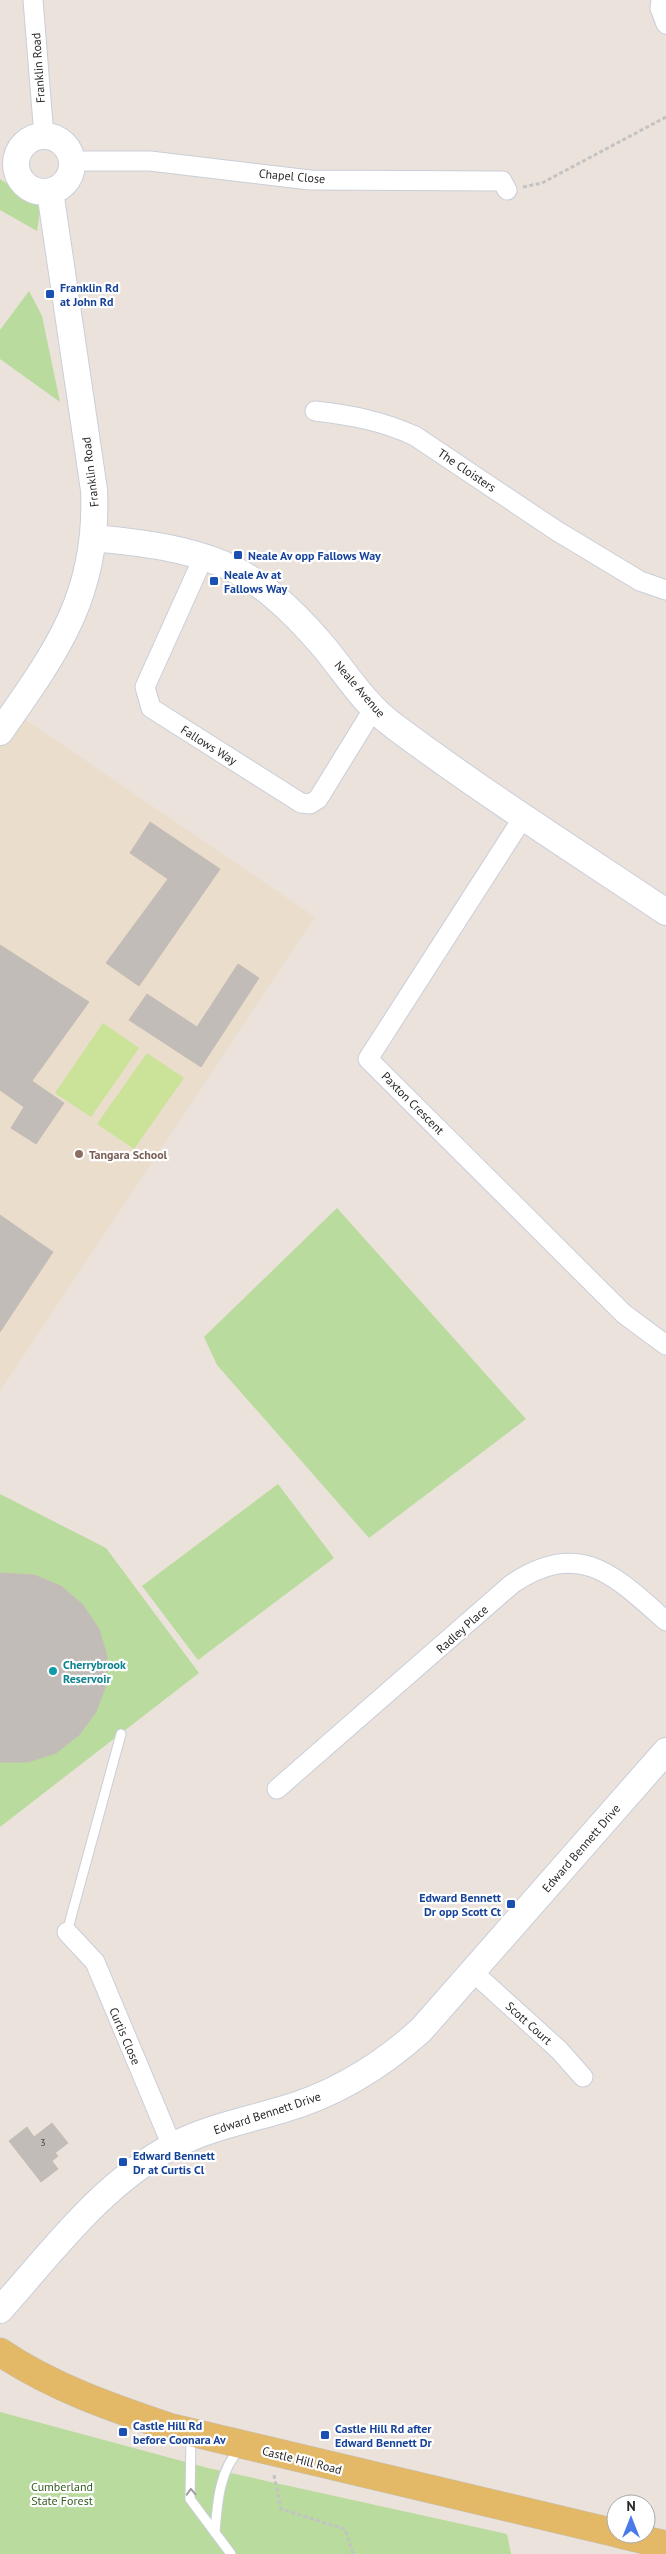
<svg xmlns="http://www.w3.org/2000/svg" width="666" height="2554" font-family="'PT Sans',sans-serif">
	<rect width="100%" height="100%" fill="#eae2db"/>
	<!-- education -->
	<path fill="#eaddcc" d="M 14,712 L 315,917 L 0,1391 L 0,732 Z"/>
	<!-- green -->
	<path fill="#b9db9d" d="M 0,179 L 41,206 L 37,231 L 0,210 Z
		M 29,291 L 42,316 L 60,402 L 0,359 L 0,330 Z
		M 337,1208 L 526,1419 L 369,1538 L 217,1365 L 204,1337 Z
		M 278,1484 L 334,1558 L 198,1660 L 142,1586 Z
		M 0,1494 L 106,1548 L 199,1673 L 0,1827 Z
		M 0,2412 L 208,2468 L 507,2534 L 511,2554 L 0,2554 Z"/>
	<!-- pitch -->
	<path fill="#cbe299" d="M 103,1023 L 139,1048 L 91,1117 L 55,1093 Z
		M 147,1053 L 184,1078 L 134,1149 L 97,1124 Z"/>
	<!-- building -->
	<path fill="#c2bcb8" stroke="#c4bdb5" d="M 150,822 L 220,869 L 139,986 L 106,963 L 168,879 L 130,853 Z
		M 0,945 L 89,1002 L 32,1081 L 64,1103 L 36,1144 L 11,1128 L 24,1107 L 0,1090 Z
		M 238,964 L 259,978 L 201,1067 L 129,1020 L 147,994 L 197,1027 Z
		M 0,1215 L 53,1252 L 0,1332 Z
		M 0,1573 L 34,1575 L 61,1586 L 83,1605 L 99,1629 L 107,1656 L 106,1685 L 96,1712 L 79,1735 L 56,1753 L 28,1762 L 0,1762 Z
		M 52,2123 L 68,2143 L 55,2153 L 58,2156 L 52,2161 L 58,2169 L 41,2182 L 9,2141 L 27,2127 L 34,2137 Z"/>
	<g fill="none" stroke-linecap="round" stroke-linejoin="round">
		<defs>
			<path id="lane" d="M 67,1932 L 121,1734
				M 191,2435 L 190,2499 L 231,2554
				M 215,2533 C 217,2505 219,2470 240,2449"/>
			<path id="street" d="M 33,0 L 44,136
				M 661,0 L 660,8 L 666,24
				M 72,161 L 150,161 L 310,180 L 502,181 L 507,190
				M 315,411 C 351,415 382,421 415,436 L 557,531 L 640,581 L 666,590
				M 204,556 L 145,687 L 151,708 L 301,803 L 310,804 L 318,799 L 374,708
				M 524,816 L 368,1059 L 624,1314 L 666,1345
				M 277,1789 L 512,1584 C 580,1538 615,1576 666,1621
				M 67,1932 L 95,1962 L 172,2146
				M 473,1972 L 559,2050 L 583,2077"/>
			<path id="secondary" d="M16 164a28 28 0 1 1 56 0a28 28 0 1 1-56 0Z
				M 94,538 C 204,549 250,560 324,647 C 346,674 366,706 394,726 C 482,792 575,851 666,912
				M 0,732 C 57,651 99,594 94,490 L 50,191
				M 0,2310 C 52,2252 102,2183 173,2146 C 207,2128 244,2121 281,2110 C 334,2095 380,2067 421,2030 L 666,1751"/>
			<path id="primary" d="M 0,2352 C 52,2387 110,2407 169,2427 L 616,2533
				M 619,2534 L 666,2545"/>
		</defs>
		<!-- lane casing -->
		<use href="#lane" stroke="#caced9" stroke-width="11"/>
		<!-- street casing -->
		<use href="#street" stroke="#caced9" stroke-width="21"/>
		<!-- secondary casing -->
		<use href="#secondary" stroke="#caced9" stroke-width="28"/>
		<!-- primary casing -->
		<use href="#primary" stroke="#c3c3c3" stroke-width="29"/>
		<!-- path -->
		<path stroke="#c3c3c3" stroke-width="3" stroke-dasharray="4 2.5" stroke-linecap="butt" d="M 523,187 L 542,183 L 666,117
			M 274,2475 L 281,2509 L 345,2529 L 353,2554"/>
		<!-- lane -->
		<use href="#lane" stroke="#fff" stroke-width="9"/>
		<!-- street -->
		<use href="#street" stroke="#fff" stroke-width="19"/>
		<!-- secondary -->
		<use href="#secondary" stroke="#fff" stroke-width="26"/>
		<!-- primary -->
		<use href="#primary" stroke="#e3b867" stroke-width="28"/>
	</g>
	<!-- one-way arrows -->
	<defs><path id="oneway-chevron" d="M-2-3.5L2.5 0L-2 3.5" fill="none" stroke-width="1.6" stroke-linecap="round" stroke-linejoin="round" transform="scale(1.25)"/></defs>
	<use stroke="#9e9e9e" href="#oneway-chevron" transform="translate(191 2492) rotate(-92)"/>
	<!-- markers -->
	<g fill="#1a4fb4" stroke="#fff" stroke-width="2">
		<rect x="45" y="289" width="10" height="10" rx="2.5"/>
		<rect x="233" y="550" width="10" height="10" rx="2.5"/>
		<rect x="209" y="576" width="10" height="10" rx="2.5"/>
		<rect x="506" y="1899" width="10" height="10" rx="2.5"/>
		<rect x="118" y="2157" width="10" height="10" rx="2.5"/>
		<rect x="118" y="2427" width="10" height="10" rx="2.5"/>
		<rect x="320" y="2430" width="10" height="10" rx="2.5"/>
	</g>
	<circle fill="#8d6e63" stroke="#fff" stroke-width="2" cx="79" cy="1154" r="5"/>
	<circle fill="#0f9aa8" stroke="#fff" stroke-width="2" cx="53" cy="1671" r="5"/>
	<g text-anchor="middle" dominant-baseline="central" stroke-width="4.5" stroke-linejoin="round" paint-order="stroke">
		<!-- number labels -->
		<g font-size="10" fill="#4e4d4c">
			<text x="43" y="2142">3</text>
		</g>
		<!-- street labels -->
		<g font-size="12" fill="#282828" stroke="#fff">
			<text transform="translate(38 68) rotate(-94)">Franklin Road</text>
			<text transform="translate(292 176) rotate(5)">Chapel Close</text>
			<text transform="translate(467 470) rotate(34)">The Cloisters</text>
			<text transform="translate(90 472) rotate(-97)">Franklin Road</text>
			<text transform="translate(360 689) rotate(49)">Neale Avenue</text>
			<text transform="translate(209 745) rotate(32)">Fallows Way</text>
			<text transform="translate(413 1103) rotate(45)">Paxton Crescent</text>
			<text transform="translate(462 1629) rotate(-42)">Radley Place</text>
			<text transform="translate(581 1848) rotate(-49)">Edward Bennett Drive</text>
			<text transform="translate(529 2023) rotate(42)">Scott Court</text>
			<text transform="translate(125 2036) rotate(67)">Curtis Close</text>
			<text transform="translate(267 2113) rotate(-18)">Edward Bennett Drive</text>
			<text transform="translate(302 2460) rotate(14)">Castle Hill Road</text>
		</g>
		<!-- transit labels -->
		<g font-size="12" font-weight="bold" fill="#164399" stroke="#fff" text-anchor="start">
			<text x="60" y="287">Franklin Rd<tspan x="60" dy="14">at John Rd</tspan></text>
			<text x="248" y="555">Neale Av opp Fallows Way</text>
			<text x="224" y="574">Neale Av at<tspan x="224" dy="14">Fallows Way</tspan></text>
			<text x="501" y="1897" text-anchor="end">Edward Bennett<tspan x="501" dy="14">Dr opp Scott Ct</tspan></text>
			<text x="133" y="2155">Edward Bennett<tspan x="133" dy="14">Dr at Curtis Cl</tspan></text>
			<text x="133" y="2425">Castle Hill Rd<tspan x="133" dy="14">before Coonara Av</tspan></text>
			<text x="335" y="2428">Castle Hill Rd after<tspan x="335" dy="14">Edward Bennett Dr</tspan></text>
		</g>
		<!-- education labels -->
		<g font-size="12" font-weight="bold" fill="#785e54" stroke="#fff" text-anchor="start">
			<text x="89" y="1154">Tangara School</text>
		</g>
		<!-- culture labels -->
		<g font-size="12" font-weight="bold" fill="#0d838f" stroke="#fff" text-anchor="start">
			<text x="63" y="1664">Cherrybrook<tspan x="63" dy="14">Reservoir</tspan></text>
		</g>
		<!-- park labels -->
		<g font-size="12" fill="#345e20" stroke="#fff">
			<text x="62" y="2486">Cumberland<tspan x="62" dy="14">State Forest</tspan></text>
		</g>
	</g>
	<!-- north arrow -->
	<g transform="translate(631 2519)"><circle r="24" fill="#ffffff" stroke="#a9a9a9"/>
	<path d="M0-4L9 19L0 12L-9 19Z" fill="#4a79e8"/>
	<text y="-8" font-size="14" font-weight="bold" text-anchor="middle" fill="#282828">N</text>
	</g>
</svg>
